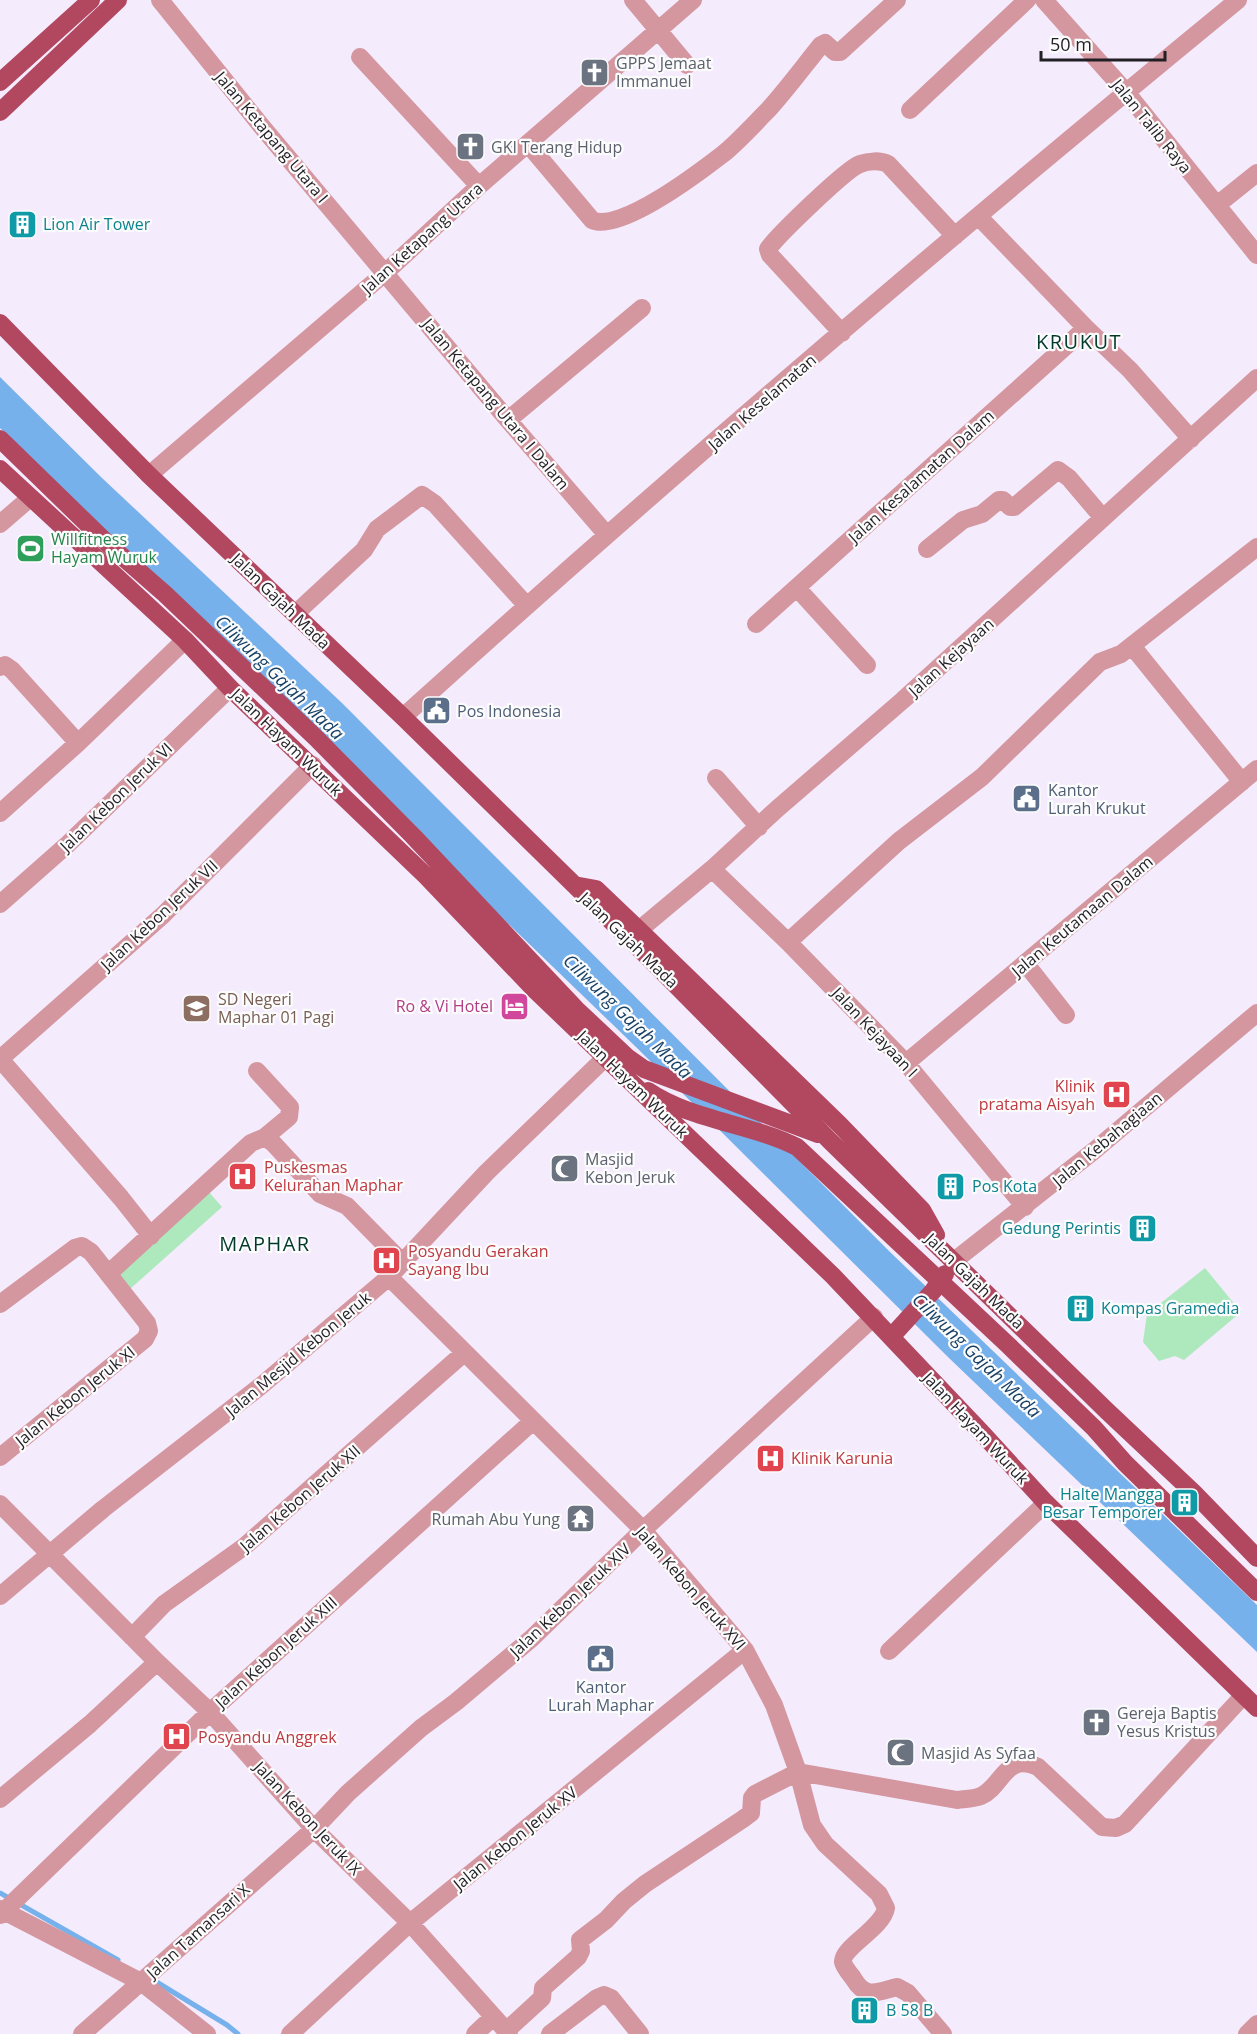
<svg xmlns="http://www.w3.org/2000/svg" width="1257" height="2034" font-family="'Open Sans',sans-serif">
	<rect width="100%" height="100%" fill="#f4ebfd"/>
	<!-- green -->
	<path fill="#aee8bd" d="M 209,1192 L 222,1207 L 130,1289 L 118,1275 Z
		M 1205,1268 L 1241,1312 L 1184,1360 L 1175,1356 L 1159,1361 L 1143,1342 L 1147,1314 Z"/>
	<!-- water -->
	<path fill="#77b1eb" d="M 0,377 L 102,478 L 342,703 L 890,1252 L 1257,1605 L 1257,1652 L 950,1359 L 636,1047 L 82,513 L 0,428 Z"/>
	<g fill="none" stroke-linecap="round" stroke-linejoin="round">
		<!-- stream -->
		<path stroke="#77b1eb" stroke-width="5" d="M 0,1893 L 118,1960
			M 150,1978 L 227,2025 L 238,2034"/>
		<!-- minor -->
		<path stroke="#d497a0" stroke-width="18" d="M 160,0 L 263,128 L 508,420 L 607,535
			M 633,0 L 687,65
			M 1044,0 L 1126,92 L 1257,255
			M 360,57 L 479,186
			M 910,110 L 1027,0
			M 528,144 L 592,220 C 619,234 701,171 723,154 C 739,141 754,124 769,109 C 787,89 804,66 821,45 L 825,43 L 835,52 L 840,52 L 897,0
			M 1217,205 L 1257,173
			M 979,217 L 1086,328 L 1130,370 L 1191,439
			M 842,333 L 770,255 L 768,249 C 778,235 846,169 860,164 C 868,161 880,160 888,164 L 955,236
			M 508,420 L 642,308
			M 149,475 L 386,272 L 479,186 L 693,0
			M 0,524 L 30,498
			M 927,549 L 963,520 L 982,514 L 999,500 L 1003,500 L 1010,507 L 1014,507 L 1058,470 L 1069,478 L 1103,518
			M 797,588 L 867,665
			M 295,614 L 364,550 L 377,529 L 422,495 L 435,504 L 527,606
			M 756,624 L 1086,328
			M 1132,646 L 1242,782
			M 0,667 L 5,665 L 12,670 L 78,743
			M 403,717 C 675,471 954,233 1238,0
			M 716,778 L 759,827
			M 0,813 L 78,743 L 185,640
			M 712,869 L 788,942 L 906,1063 L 1025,1207
			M 0,904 L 68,844 L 230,688
			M 639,930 L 712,869 L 777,809 L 903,700 L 1257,378
			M 788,942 L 899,841 L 982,777 L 1100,662 L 1121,654 L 1257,547
			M 1026,964 L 1066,1015
			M 906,1063 L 1257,769
			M 265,1137 L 273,1143 L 320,1194 L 347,1206 L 403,1263
			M 151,1236 L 121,1198 L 0,1059 L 163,915 L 313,765
			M 954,1261 L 1095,1150 L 1257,1013
			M 108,1274 L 251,1143 L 265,1137 L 289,1117 L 290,1107 L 257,1071
			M 389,1277 L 643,1530 L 745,1650 L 774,1705 L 798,1772 L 812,1825 L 825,1844 L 879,1894 L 886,1908 C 883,1928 842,1947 843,1962 C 844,1967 850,1974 853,1978 C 866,2000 877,1992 897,1987 L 908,1993 L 943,2034
			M 0,1304 L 75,1248 L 82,1246 L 91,1252 L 147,1323 L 149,1331 L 145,1339 L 0,1457
			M 0,1504 L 157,1662 L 210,1712 L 314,1829 L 410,1923 L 509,2034
			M 0,1596 L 103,1509 L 262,1385 L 389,1277 L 486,1173 L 605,1058
			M 132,1637 L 164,1604 L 245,1546 L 464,1353
			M 889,1651 L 1046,1503
			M 798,1772 L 957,1800 C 964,1799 974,1799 981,1796 C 1003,1786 1005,1752 1038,1767 L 1102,1827 L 1116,1828 L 1125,1824 L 1244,1695
			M 0,1799 L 90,1724 L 157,1662
			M 0,1909 L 141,1982 L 207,2034
			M 0,1915 L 210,1712 L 533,1421
			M 506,2031 L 542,1998 L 543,1988 L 578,1957 L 581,1951 L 580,1940 L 606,1920 L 624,1901 L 645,1884 L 743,1819 L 751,1813 L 752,1798 L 755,1794 L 798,1772
			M 82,2034 L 314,1829 L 348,1793 L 421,1728 L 456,1702 L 532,1638 L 643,1530 L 874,1317
			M 290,2034 L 410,1923 L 745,1650
			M 475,2034 L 493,2017
			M 550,2034 L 597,1998 L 604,1995 L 611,1998 L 640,2034
			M 1247,2034 L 1257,2024"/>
		<!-- major -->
		<path stroke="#b24860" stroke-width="18" d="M 0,82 L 91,0
			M 0,112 L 118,0
			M 0,323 L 149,475 L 403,717 L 653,962 L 831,1142 L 1107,1411 L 1194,1493 L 1257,1558
			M 0,439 L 109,545 L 165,594 L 316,738 L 413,836 L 576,1009 L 627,1057 L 644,1069 L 818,1134
			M 0,469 L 185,640 L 230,688 L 426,876 L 534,989 L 833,1276 L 981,1432 L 1046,1503 L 1257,1708
			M 574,885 L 596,889 L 639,930 L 840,1125 L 922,1210 L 936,1235
			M 648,1091 C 690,1120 752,1124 797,1147 L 1007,1344 L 1094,1428 L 1125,1463 L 1257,1592
			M 892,1336 L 933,1291 L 945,1274"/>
	</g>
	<!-- icons -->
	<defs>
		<symbol id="church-square" viewBox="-11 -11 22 22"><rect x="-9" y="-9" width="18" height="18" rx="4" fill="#6b7280" stroke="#fcfcfc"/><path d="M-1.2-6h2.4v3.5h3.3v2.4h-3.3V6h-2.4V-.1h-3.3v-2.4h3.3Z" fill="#fff"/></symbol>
		<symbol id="building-square" viewBox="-11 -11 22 22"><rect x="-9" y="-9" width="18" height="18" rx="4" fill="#0f9aa8" stroke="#fcfcfc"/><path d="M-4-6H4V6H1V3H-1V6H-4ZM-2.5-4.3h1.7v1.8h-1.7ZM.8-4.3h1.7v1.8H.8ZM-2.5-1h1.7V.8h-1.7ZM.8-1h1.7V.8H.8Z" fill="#fff"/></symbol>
		<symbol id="stadium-square" viewBox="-11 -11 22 22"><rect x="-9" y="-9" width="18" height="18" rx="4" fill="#2e9e5b" stroke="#fcfcfc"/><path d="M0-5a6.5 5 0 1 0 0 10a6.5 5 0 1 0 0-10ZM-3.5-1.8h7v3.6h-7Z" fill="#fff"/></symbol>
		<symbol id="civic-square" viewBox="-11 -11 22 22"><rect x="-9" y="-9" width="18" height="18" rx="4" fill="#5c6f8a" stroke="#fcfcfc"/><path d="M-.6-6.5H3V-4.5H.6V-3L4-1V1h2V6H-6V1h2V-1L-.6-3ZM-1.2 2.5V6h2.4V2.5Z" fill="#fff"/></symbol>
		<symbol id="hotel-square" viewBox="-11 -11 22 22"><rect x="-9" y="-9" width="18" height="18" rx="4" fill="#d1479c" stroke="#fcfcfc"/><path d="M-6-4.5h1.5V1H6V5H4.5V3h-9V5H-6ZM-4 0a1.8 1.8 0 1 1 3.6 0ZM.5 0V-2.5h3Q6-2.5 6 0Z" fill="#fff"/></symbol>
		<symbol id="school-square" viewBox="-11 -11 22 22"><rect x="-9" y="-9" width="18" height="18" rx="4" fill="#8d6e63" stroke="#fcfcfc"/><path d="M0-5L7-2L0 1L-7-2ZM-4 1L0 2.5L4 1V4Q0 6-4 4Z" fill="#fff"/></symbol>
		<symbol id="hospital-square" viewBox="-11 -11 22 22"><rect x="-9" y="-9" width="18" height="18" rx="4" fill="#e0444e" stroke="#fcfcfc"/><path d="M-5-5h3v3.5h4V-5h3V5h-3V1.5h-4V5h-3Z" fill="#fff"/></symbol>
		<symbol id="mosque-square" viewBox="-11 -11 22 22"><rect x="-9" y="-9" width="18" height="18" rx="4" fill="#6b7280" stroke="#fcfcfc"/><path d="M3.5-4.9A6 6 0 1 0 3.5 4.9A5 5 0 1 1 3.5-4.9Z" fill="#fff"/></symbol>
		<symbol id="temple-square" viewBox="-11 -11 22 22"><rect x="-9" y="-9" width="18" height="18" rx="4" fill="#6b7280" stroke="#fcfcfc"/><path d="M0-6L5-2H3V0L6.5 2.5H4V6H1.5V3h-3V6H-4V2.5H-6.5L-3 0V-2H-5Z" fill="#fff"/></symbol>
	</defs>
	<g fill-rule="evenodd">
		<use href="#church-square" x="578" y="56" width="33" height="33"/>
		<use href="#church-square" x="454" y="130" width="33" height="33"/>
		<use href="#building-square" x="6" y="208" width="33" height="33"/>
		<use href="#stadium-square" x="14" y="532" width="33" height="33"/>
		<use href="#civic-square" x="420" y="694" width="33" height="33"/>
		<use href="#civic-square" x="1010" y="782" width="33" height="33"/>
		<use href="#hotel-square" x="498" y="990" width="33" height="33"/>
		<use href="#school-square" x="180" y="992" width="33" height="33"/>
		<use href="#hospital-square" x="1100" y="1078" width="33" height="33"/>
		<use href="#mosque-square" x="548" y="1152" width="33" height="33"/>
		<use href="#hospital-square" x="226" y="1160" width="33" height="33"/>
		<use href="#building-square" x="934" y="1170" width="33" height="33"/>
		<use href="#building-square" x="1126" y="1212" width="33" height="33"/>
		<use href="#hospital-square" x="370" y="1244" width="33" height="33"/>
		<use href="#building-square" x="1064" y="1292" width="33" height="33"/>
		<use href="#hospital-square" x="754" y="1442" width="33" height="33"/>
		<use href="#building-square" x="1168" y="1486" width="33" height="33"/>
		<use href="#temple-square" x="564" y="1502" width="33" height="33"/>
		<use href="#civic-square" x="584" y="1642" width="33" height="33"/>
		<use href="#church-square" x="1080" y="1706" width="33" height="33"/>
		<use href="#hospital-square" x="160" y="1720" width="33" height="33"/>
		<use href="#mosque-square" x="884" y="1736" width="33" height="33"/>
		<use href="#building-square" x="848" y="1994" width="33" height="33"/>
	</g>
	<g text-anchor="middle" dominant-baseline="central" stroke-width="4.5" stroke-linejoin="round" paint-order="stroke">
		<!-- worship labels -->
		<g font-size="16" fill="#5b616d" stroke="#fcfcfc" text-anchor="start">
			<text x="616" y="63">GPPS Jemaat<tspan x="616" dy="18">Immanuel</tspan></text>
			<text x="491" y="147">GKI Terang Hidup</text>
			<text x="585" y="1159">Masjid<tspan x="585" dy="18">Kebon Jeruk</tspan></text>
			<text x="560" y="1519" text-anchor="end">Rumah Abu Yung</text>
			<text x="1117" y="1713">Gereja Baptis<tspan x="1117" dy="18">Yesus Kristus</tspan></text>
			<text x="921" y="1753">Masjid As Syfaa</text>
		</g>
		<!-- street labels -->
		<g font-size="16" fill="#211e24" stroke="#fcfcfc">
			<text transform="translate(1152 126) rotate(51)">Jalan Talib Raya</text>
			<text transform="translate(272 137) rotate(50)">Jalan Ketapang Utara I</text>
			<text transform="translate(422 238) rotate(-42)">Jalan Ketapang Utara</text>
			<text transform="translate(762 402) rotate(-41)">Jalan Keselamatan</text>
			<text transform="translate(496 404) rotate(50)">Jalan Ketapang Utara I Dalam</text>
			<text transform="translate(921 476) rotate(-42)">Jalan Kesalamatan Dalam</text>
			<text transform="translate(281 601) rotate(44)">Jalan Gajah Mada</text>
			<text transform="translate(951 657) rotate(-42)">Jalan Kejayaan</text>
			<text transform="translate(287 742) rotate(44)">Jalan Hayam Wuruk</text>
			<text transform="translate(116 797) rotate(-44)">Jalan Kebon Jeruk VI</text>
			<text transform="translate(159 915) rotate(-43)">Jalan Kebon Jeruk VII</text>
			<text transform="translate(1082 916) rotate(-40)">Jalan Keutamaan Dalam</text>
			<text transform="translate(629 940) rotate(44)">Jalan Gajah Mada</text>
			<text transform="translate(875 1032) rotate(47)">Jalan Kejayaan I</text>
			<text transform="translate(633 1084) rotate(44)">Jalan Hayam Wuruk</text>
			<text transform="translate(1107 1139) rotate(-40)">Jalan Kebahagiaan</text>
			<text transform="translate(975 1281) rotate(44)">Jalan Gajah Mada</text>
			<text transform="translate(298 1354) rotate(-40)">Jalan Mesjid Kebon Jeruk</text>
			<text transform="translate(75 1396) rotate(-39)">Jalan Kebon Jeruk XI</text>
			<text transform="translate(976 1428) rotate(47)">Jalan Hayam Wuruk</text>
			<text transform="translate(300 1498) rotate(-41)">Jalan Kebon Jeruk XII</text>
			<text transform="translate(691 1588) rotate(49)">Jalan Kebon Jeruk XVI</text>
			<text transform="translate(570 1600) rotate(-43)">Jalan Kebon Jeruk XIV</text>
			<text transform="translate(276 1652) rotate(-42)">Jalan Kebon Jeruk XIII</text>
			<text transform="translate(308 1818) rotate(47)">Jalan Kebon Jeruk IX</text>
			<text transform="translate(515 1838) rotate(-39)">Jalan Kebon Jeruk XV</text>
			<text transform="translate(198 1931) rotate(-42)">Jalan Tamansari X</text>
		</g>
		<!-- culture labels -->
		<g font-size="16" fill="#0d838f" stroke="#fcfcfc" text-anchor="start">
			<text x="43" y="224">Lion Air Tower</text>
			<text x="972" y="1186">Pos Kota</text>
			<text x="1121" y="1228" text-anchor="end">Gedung Perintis</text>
			<text x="1101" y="1308">Kompas Gramedia</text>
			<text x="1163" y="1494" text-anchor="end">Halte Mangga<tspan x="1163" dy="18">Besar Temporer</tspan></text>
			<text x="886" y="2010">B 58 B</text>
		</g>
		<!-- leisure labels -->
		<g font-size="16" fill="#27864d" stroke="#fcfcfc" text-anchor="start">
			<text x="51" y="539">Willfitness<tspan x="51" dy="18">Hayam Wuruk</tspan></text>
		</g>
		<!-- service labels -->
		<g font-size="16" fill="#4e5e75" stroke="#fcfcfc" text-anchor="start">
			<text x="457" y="711">Pos Indonesia</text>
			<text x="1048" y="790">Kantor<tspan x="1048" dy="18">Lurah Krukut</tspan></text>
			<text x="601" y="1687" text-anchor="middle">Kantor<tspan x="601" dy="18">Lurah Maphar</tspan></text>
		</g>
		<!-- education labels -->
		<g font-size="16" fill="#785e54" stroke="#fcfcfc" text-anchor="start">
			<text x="218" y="999">SD Negeri<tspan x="218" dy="18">Maphar 01 Pagi</tspan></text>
		</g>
		<!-- hotel labels -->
		<g font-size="16" fill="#b23c85" stroke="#fcfcfc" text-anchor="end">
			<text x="493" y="1006">Ro &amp; Vi Hotel</text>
		</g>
		<!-- health labels -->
		<g font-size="16" fill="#be3a42" stroke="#fcfcfc" text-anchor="start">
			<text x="1095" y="1086" text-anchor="end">Klinik<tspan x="1095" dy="18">pratama Aisyah</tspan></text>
			<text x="264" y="1167">Puskesmas<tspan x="264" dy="18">Kelurahan Maphar</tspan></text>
			<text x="408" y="1251">Posyandu Gerakan<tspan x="408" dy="18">Sayang Ibu</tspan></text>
			<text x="791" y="1458">Klinik Karunia</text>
			<text x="198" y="1737">Posyandu Anggrek</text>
		</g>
		<!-- water labels -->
		<g font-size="18" font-style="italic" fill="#164066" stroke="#fcfcfc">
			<text transform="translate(280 677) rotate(44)">Ciliwung Gajah Mada</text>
			<text transform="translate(628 1016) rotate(44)">Ciliwung Gajah Mada</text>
			<text transform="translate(977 1355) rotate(44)">Ciliwung Gajah Mada</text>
		</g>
		<!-- quarter labels -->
		<g font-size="20" letter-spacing="1.5" fill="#013a2c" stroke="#fcfcfc">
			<text x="1079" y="341">KRUKUT</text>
			<text x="265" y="1243">MAPHAR</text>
		</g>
	</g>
	<!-- scale -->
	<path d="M1041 51v9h124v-9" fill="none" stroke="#211e24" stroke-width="3"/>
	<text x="1050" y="51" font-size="18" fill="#211e24" stroke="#fcfcfc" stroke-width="4.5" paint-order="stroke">50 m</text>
</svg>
